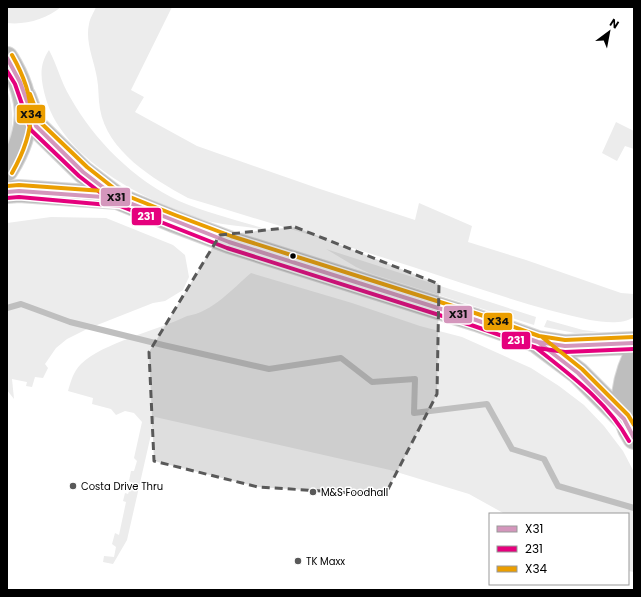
<svg xmlns="http://www.w3.org/2000/svg" width="641" height="597" font-family="Poppins,sans-serif">
	<rect width="100%" height="100%" fill="#fff"/>
	<!-- green -->
	<path fill="#ececec" d="M 7,7 L 61,7 C 46,19 27,25 7,23 Z
		M 96,7 L 172,7 L 131,90 L 144,97 L 135,112 L 197,146 L 317,188 L 415,220 L 419,203 L 472,226 L 468,242 L 526,260 L 621,293 L 634,294 L 634,317 C 622,325 603,322 590,320 C 530,307 472,286 413,267 C 338,243 263,221 188,198 C 153,179 107,151 100,109 C 98,99 99,88 97,78 C 94,60 85,42 89,24 C 90,18 94,12 96,7 Z
		M 49,50 C 57,65 61,82 70,97 C 94,140 134,180 179,201 C 207,213 240,221 269,230 C 251,227 230,226 212,222 C 154,206 64,162 46,99 C 41,81 38,66 49,50 Z
		M 7,89 C 14,111 14,128 7,150 Z
		M 616,122 L 634,131 L 634,149 L 625,146 L 617,161 L 602,153 Z
		M 51,217 L 106,218 L 173,245 L 185,255 L 189,277 L 183,290 L 165,301 L 153,303 L 87,329 L 67,339 L 56,348 L 45,364 L 48,368 L 43,378 L 35,377 L 32,387 L 26,386 L 27,382 L 12,379 L 14,399 L 7,390 L 7,223 Z
		M 326,249 L 536,317 L 534,325 L 369,273 L 356,267 Z
		M 251,273 L 352,303 L 420,326 L 462,337 L 531,368 L 559,386 L 584,405 L 604,426 L 623,451 L 634,472 L 634,572 L 628,571 L 628,514 L 505,514 L 469,494 L 390,470 L 155,417 L 127,540 L 113,564 L 103,562 L 104,556 L 114,557 L 116,547 L 112,544 L 115,533 L 119,535 L 126,502 L 123,501 L 125,493 L 128,494 L 132,483 L 129,481 L 131,471 L 134,471 L 137,461 L 134,458 L 142,422 L 134,413 L 125,411 L 116,415 L 111,409 L 92,404 L 93,398 L 68,391 C 71,381 73,372 81,364 C 102,343 159,330 187,316 C 213,312 232,289 251,273 Z
		M 547,320 L 583,330 L 599,332 L 575,333 L 544,327 Z"/>
	<g fill="none" stroke-linecap="round" stroke-linejoin="round">
		<!-- stream -->
		<path stroke="#bfbfbf" stroke-width="6" d="M 7,308 L 21,304 L 70,322 L 163,345 L 269,369 L 341,358 L 372,382 L 415,379 L 414,413 L 487,404 L 512,449 L 544,459 L 558,486 L 634,508"/>
		<defs>
			<path id="major" d="M 25,97 L 36,126 L 83,172 L 117,198 L 173,221 L 229,242 L 476,320 L 538,342 L 565,346 L 634,343
				M 7,192 L 19,191 L 117,198
				M 538,343 L 578,373 L 624,419
				M 634,356 C 622,383 616,412 634,438"/>
			<path id="highway" d="M 7,58 C 32,98 32,130 7,170"/>
		</defs>
		<!-- major casing -->
		<use href="#major" stroke="#dbdbdb" stroke-width="24"/>
		<!-- highway casing -->
		<use href="#highway" stroke="#dbdbdb" stroke-width="24"/>
		<!-- major -->
		<use href="#major" stroke="#bebebe" stroke-width="22"/>
		<!-- highway -->
		<use href="#highway" stroke="#bebebe" stroke-width="22"/>
		<defs>
			<path id="bus-1" d="M 7,58 L 20,82 L 36,126 L 83,172 L 117,198 L 229,242 L 476,320 L 538,342 L 565,346 L 634,343
				M 7,192 L 19,191 L 117,198 L 122,200
				M 531,340 L 538,342 L 578,373 L 624,419 L 634,438"/>
			<path id="bus-2" d="M 7,71 L 15,84 L 31,130 L 79,176 L 115,204 L 227,248 L 474,326 L 537,348 L 565,352 L 634,349
				M 7,198 L 19,197 L 120,206
				M 529,346 L 535,347 C 569,374 608,402 629,441"/>
			<path id="bus-3" d="M 12,55 C 37,99 37,129 12,173
				M 30,94 L 41,123 L 87,167 L 120,193 L 175,215 L 231,236 L 478,314 L 539,336 L 565,340 L 634,337
				M 7,186 L 19,185 L 117,192
				M 542,337 L 582,369 L 628,415 L 634,425"/>
		</defs>
		<!-- bus-1 casing -->
		<use href="#bus-1" stroke="#fff" stroke-width="7"/>
		<!-- bus-2 casing -->
		<use href="#bus-2" stroke="#fff" stroke-width="7"/>
		<!-- bus-3 casing -->
		<use href="#bus-3" stroke="#fff" stroke-width="7"/>
		<!-- bus-1 -->
		<use href="#bus-1" stroke="#d496bc" stroke-width="4"/>
		<!-- bus-2 -->
		<use href="#bus-2" stroke="#e5007d" stroke-width="4"/>
		<!-- bus-3 -->
		<use href="#bus-3" stroke="#eb9e00" stroke-width="4"/>
	</g>
	<!-- marked area -->
	<path fill="#595959" fill-opacity="0.2" stroke="#595959" stroke-width="3" stroke-dasharray="8 5" stroke-linejoin="round" d="M 295,227 L 439,284 L 437,394 L 385,495 L 258,487 L 154,461 L 149,352 L 220,235 Z"/>
	<!-- markers -->
	<circle fill="#000" stroke="#fff" stroke-width="1.5" cx="293" cy="256" r="3.5"/>
	<g fill="#595959" stroke="#fff" stroke-width="1.5">
		<circle cx="73" cy="486" r="4"/>
		<circle cx="313" cy="492" r="4"/>
		<circle cx="298" cy="561" r="4"/>
	</g>
	<g text-anchor="middle" dominant-baseline="central" stroke-width="3" stroke-linejoin="round" paint-order="stroke">
		<!-- poi labels -->
		<g font-size="10" fill="#000" stroke="#fff" text-anchor="start">
			<text x="81" y="486">Costa Drive Thru</text>
			<text x="321" y="492">M&amp;S Foodhall</text>
			<text x="306" y="561">TK Maxx</text>
		</g>
	</g>
	<g stroke="#fff" stroke-width="1.5">
		<rect x="16" y="104" width="30" height="20" rx="4" fill="#eb9e00"/>
		<rect x="100" y="187" width="31" height="20" rx="4" fill="#d496bc"/>
		<rect x="131" y="207" width="31" height="19" rx="4" fill="#e5007d"/>
		<rect x="443" y="305" width="30" height="19" rx="4" fill="#d496bc"/>
		<rect x="483" y="312" width="30" height="19" rx="4" fill="#eb9e00"/>
		<rect x="501" y="331" width="30" height="19" rx="4" fill="#e5007d"/>
	</g>
	<g font-size="11" text-anchor="middle" font-weight="bold" fill="#fff">
		<text x="146" y="220">231</text>
		<text x="516" y="344">231</text>
	</g>
	<g font-size="11" text-anchor="middle" font-weight="bold" fill="#111">
		<text x="31" y="118">X34</text>
		<text x="116" y="201">X31</text>
		<text x="458" y="318">X31</text>
		<text x="498" y="325">X34</text>
	</g>
	<!-- border -->
	<rect width="641" height="597" fill="none" stroke="#000000" stroke-width="16"/>
	<!-- legend -->
	<rect x="489" y="513" width="140" height="72" fill="#ffffff" stroke="#999999"/>
	<rect x="497" y="526" width="20" height="6" fill="#d496bc" stroke="#999999"/>
	<text x="525" y="533" font-size="12" fill="#000000">X31</text>
	<rect x="497" y="546" width="20" height="6" fill="#e5007d" stroke="#999999"/>
	<text x="525" y="553" font-size="12" fill="#000000">231</text>
	<rect x="497" y="566" width="20" height="6" fill="#eb9e00" stroke="#999999"/>
	<text x="525" y="573" font-size="12" fill="#000000">X34</text>
	<!-- north arrow -->
	<g transform="translate(609 32) rotate(32)" stroke="#ffffff" stroke-width="3" paint-order="stroke">
	<path d="M0-3L7 15L0 10L-7 15Z" fill="#000000"/>
	<text y="-6" font-size="11" font-weight="bold" text-anchor="middle" fill="#000000">N</text>
	</g>
</svg>
